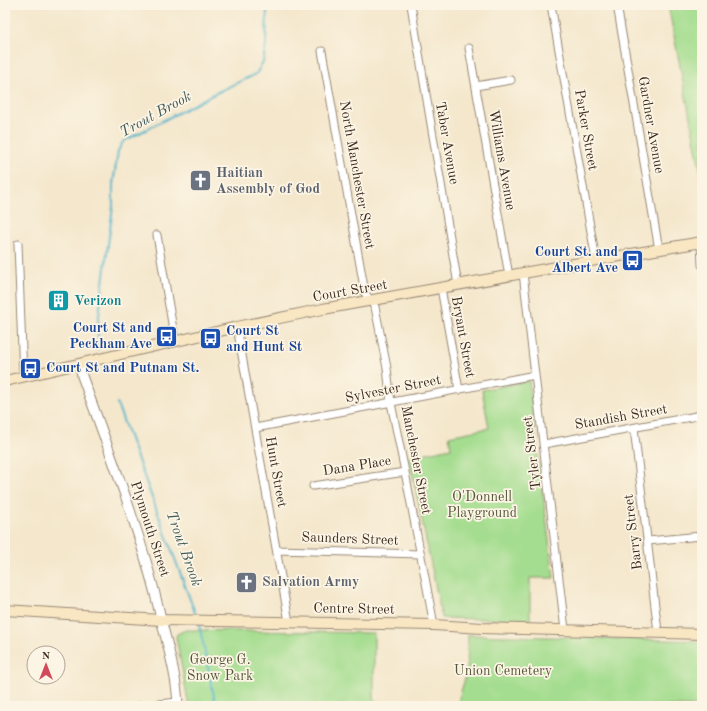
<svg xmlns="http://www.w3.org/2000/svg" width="707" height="711" font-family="'Old Standard TT',serif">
	<rect width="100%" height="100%" fill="#fcf5e5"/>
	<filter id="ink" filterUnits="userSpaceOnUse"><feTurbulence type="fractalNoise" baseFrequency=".025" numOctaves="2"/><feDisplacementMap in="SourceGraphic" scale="8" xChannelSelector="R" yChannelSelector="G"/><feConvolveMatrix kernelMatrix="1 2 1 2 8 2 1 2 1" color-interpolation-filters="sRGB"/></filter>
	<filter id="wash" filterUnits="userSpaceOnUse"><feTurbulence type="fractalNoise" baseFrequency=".012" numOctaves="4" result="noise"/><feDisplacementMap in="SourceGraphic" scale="16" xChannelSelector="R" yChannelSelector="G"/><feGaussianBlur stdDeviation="0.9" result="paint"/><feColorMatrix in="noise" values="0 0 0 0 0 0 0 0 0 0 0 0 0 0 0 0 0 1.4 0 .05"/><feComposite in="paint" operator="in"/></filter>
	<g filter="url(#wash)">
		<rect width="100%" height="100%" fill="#f4e7cc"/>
		<!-- green -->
		<path fill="#a4dd8f" stroke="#708456" d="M 668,5 L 702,5 L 702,179 Z
			M 529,381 L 534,426 L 554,578 L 530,578 L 530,620 L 442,618 L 409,457 L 451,448 L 449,436 L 489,428 L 482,390 Z
			M 186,630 L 374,633 L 374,699 L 382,706 L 189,706 L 176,637 L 177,634 Z
			M 468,635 L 702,641 L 702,706 L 456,706 L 457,705 L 467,672 Z"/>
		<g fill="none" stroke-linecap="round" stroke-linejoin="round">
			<!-- stream -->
			<path stroke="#4bb3ca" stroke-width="2" d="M 98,349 L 98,323 L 113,206 L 113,184 L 118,151 L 123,142 L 130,138 L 216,93 L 256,74 L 263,62 L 266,45 L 267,5
				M 117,404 L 197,618
				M 199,624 L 216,706"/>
		</g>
	</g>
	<g filter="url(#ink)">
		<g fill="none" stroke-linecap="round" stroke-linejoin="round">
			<defs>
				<path id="minor" d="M 411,5 L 458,285
					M 551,5 L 596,260
					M 617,5 L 659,250
					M 469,48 L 509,276
					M 322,51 L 365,293 L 375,307 L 387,368 L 391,403 L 405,472 L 434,625
					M 476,86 L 511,80
					M 157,235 L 175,341
					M 701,243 L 702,265
					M 18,244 L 23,377
					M 523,273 L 565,630
					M 441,288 L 459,390
					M 237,327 L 289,622
					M 255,428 L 535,375
					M 634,428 L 658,632
					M 544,444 L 702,415
					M 313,486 L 405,472
					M 648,541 L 701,536
					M 277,550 L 421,554
					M 140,706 L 178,702"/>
				<path id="tertiary" d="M 80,364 L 82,376 C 110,453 140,530 159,610 C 166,642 177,674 178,706"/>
				<path id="secondary" d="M 5,381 L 237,327 L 323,309 L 596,260 L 702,242
					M 5,610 L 161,620 L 434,625 L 482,628 L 702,634"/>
			</defs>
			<!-- minor casing -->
			<use href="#minor" stroke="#988875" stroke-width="9"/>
			<!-- tertiary casing -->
			<use href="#tertiary" stroke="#988875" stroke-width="11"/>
			<!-- secondary casing -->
			<use href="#secondary" stroke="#988875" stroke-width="12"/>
			<!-- minor -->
			<use href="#minor" stroke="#fff" stroke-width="7"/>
			<!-- tertiary -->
			<use href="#tertiary" stroke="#fff" stroke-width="9"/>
			<!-- secondary -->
			<use href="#secondary" stroke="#f9e7c3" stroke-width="10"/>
		</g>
	</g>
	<!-- icons -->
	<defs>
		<symbol id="church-square" viewBox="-11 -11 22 22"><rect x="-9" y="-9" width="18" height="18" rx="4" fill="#6b7280" stroke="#fcf5e5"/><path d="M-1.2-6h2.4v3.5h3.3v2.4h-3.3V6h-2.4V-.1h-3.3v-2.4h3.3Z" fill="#fff"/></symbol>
		<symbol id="bus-square" viewBox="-11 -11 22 22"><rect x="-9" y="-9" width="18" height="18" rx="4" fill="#1a4fb4" stroke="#fcf5e5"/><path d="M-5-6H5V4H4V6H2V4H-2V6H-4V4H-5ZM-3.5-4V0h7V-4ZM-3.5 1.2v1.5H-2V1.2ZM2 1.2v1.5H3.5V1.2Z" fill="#fff"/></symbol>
		<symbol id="building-square" viewBox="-11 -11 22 22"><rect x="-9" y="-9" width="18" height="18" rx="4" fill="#0f9aa8" stroke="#fcf5e5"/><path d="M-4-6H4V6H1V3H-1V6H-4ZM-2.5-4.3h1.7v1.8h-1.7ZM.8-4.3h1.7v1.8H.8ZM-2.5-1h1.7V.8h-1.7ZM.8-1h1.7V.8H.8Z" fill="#fff"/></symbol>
	</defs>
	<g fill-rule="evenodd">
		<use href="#church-square" x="188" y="168" width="25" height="25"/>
		<use href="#bus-square" x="620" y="248" width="25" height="25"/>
		<use href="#building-square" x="46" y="288" width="25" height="25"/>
		<use href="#bus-square" x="154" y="324" width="25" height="25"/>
		<use href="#bus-square" x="198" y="326" width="25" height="25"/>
		<use href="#bus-square" x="18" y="356" width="25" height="25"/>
		<use href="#church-square" x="234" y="570" width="25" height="25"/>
	</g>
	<g text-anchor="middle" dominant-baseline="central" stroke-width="3.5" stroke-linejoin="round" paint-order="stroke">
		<!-- street labels -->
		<g font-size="14" fill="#3b2a1e" stroke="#fcf5e5">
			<text transform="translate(651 125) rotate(80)">Gardner Avenue</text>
			<text transform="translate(586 130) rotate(80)">Parker Street</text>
			<text transform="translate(447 143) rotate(80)">Taber Avenue</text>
			<text transform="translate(502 160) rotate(80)">Williams Avenue</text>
			<text transform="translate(357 175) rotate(80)">North Manchester Street</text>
			<text transform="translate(350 291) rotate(-10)">Court Street</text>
			<text transform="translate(463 337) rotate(80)">Bryant Street</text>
			<text transform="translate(393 389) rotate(-11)">Sylvester Street</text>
			<text transform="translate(621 417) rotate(-10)">Standish Street</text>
			<text transform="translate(532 453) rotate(-97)">Tyler Street</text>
			<text transform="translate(416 460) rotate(79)">Manchester Street</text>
			<text transform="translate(357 466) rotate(-9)">Dana Place</text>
			<text transform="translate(276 472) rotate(80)">Hunt Street</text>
			<text transform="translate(150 529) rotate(72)">Plymouth Street</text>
			<text transform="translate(633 532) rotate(-97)">Barry Street</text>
			<text transform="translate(350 539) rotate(2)">Saunders Street</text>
			<text transform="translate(354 609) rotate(1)">Centre Street</text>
		</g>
		<!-- worship labels -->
		<g font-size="14" font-weight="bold" fill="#5b616d" stroke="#fcf5e5" text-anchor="start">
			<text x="216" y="173">Haitian<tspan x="216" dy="16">Assembly of God</tspan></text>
			<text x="262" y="582">Salvation Army</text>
		</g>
		<!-- transit labels -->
		<g font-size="14" font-weight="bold" fill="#164399" stroke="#fcf5e5" text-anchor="end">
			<text x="618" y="252">Court St. and<tspan x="618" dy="16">Albert Ave</tspan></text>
			<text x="152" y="328">Court St and<tspan x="152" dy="16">Peckham Ave</tspan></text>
			<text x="226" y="331" text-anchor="start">Court St<tspan x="226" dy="16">and Hunt St</tspan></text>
			<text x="46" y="368" text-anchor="start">Court St and Putnam St.</text>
		</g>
		<!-- culture labels -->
		<g font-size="14" font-weight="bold" fill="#0d838f" stroke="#fcf5e5" text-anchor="start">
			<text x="74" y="301">Verizon</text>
		</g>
		<!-- park labels -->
		<g font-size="14" fill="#55573a" stroke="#fcf5e5">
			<text x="482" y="497">O'Donnell<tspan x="482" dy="16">Playground</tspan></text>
			<text x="220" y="660">George G.<tspan x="220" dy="16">Snow Park</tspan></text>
			<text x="503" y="671">Union Cemetery</text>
		</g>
		<!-- water labels -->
		<g font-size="15" font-style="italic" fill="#415a5a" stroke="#fcf5e5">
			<text transform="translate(156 115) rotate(-29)">Trout Brook</text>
			<text transform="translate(183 549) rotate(70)">Trout Brook</text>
		</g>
	</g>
	<!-- margin -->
	<rect width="707" height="711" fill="none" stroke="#fcf5e5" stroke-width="20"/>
	<!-- north arrow -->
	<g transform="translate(46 665)"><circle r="19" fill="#fcf5e5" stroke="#afa495"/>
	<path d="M0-3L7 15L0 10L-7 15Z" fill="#d1495b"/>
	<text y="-6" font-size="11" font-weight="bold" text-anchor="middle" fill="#3b2a1e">N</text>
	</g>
</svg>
